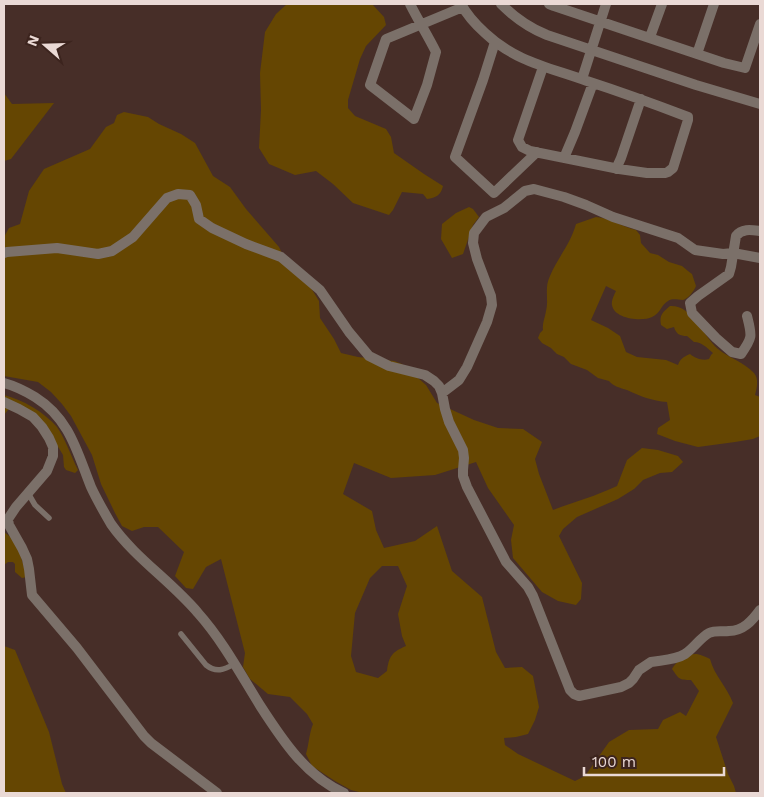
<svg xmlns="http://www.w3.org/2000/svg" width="764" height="797" font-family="'Work Sans',sans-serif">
	<rect width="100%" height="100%" fill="#472e28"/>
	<!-- green -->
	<path fill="#654602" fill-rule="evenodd" d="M 287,4 L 372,4 L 384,17 L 386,25 L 366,46 L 360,59 L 348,100 L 348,108 L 355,116 L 386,129 L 391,137 L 394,153 L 424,174 L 443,186 C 441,195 436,198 427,199 L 423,194 L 402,192 L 393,210 L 389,215 L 353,203 L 333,184 L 316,171 L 295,175 L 269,164 L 259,148 L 261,110 L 260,73 L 265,32 L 276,14 Z
		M 4,93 L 12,104 L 54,103 L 11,159 L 4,161 Z
		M 124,112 L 148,117 L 159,124 L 181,134 L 195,143 L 213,176 L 230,187 L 246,209 L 279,247 L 291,271 L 311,288 L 319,301 L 320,318 L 334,339 L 341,353 L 358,357 L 394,361 L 402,364 L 426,385 L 437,403 L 474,420 L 498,428 L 523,429 L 542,442 L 535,459 L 539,474 L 553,510 C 574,502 596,496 617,486 L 627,460 L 642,448 L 658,450 L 678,456 L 683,462 L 672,472 L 660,473 L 643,480 L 634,489 L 618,499 L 577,517 L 563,529 L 559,536 L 582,583 L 581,599 L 576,605 L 558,601 L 542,592 L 513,558 L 511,540 L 514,525 L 488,488 L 476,462 L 435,475 L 391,478 L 354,463 L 343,494 L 372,511 L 376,530 L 384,548 L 415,541 L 437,526 L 452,571 L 482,597 L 496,652 L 505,668 L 522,667 L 533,676 L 539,707 L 535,720 L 528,734 L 516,737 L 504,738 L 505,745 L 518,754 L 575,781 L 585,776 L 609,742 L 629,730 L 658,729 L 663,720 L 680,712 L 686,716 L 699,691 L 691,680 C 679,680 679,679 672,669 C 676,661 688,653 697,654 C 702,655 706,657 710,659 C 714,675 727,687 733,703 L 716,737 L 728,774 L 734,786 L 736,793 L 363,793 L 351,790 L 335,781 L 312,766 L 306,754 C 309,744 309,734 313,724 L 307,714 L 290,697 L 268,694 L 250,679 L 243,667 L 245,653 L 221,559 L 206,567 L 193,589 L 186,588 L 175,576 L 184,552 L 158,527 L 144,527 L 132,531 L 122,526 L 115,513 L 101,484 L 92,455 L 71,416 L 62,404 L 51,392 L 38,382 L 4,376 L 4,237 L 9,228 L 20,224 L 29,191 L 44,169 L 90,149 L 106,127 L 114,123 L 117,115 ZM 382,566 L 398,566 L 407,586 L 398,614 L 402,636 L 406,646 C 392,652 389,656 387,671 L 378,678 L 356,672 L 351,656 L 355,613 L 370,578 Z
		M 469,207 L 473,209 L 479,217 L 473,225 L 463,254 L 452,258 L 441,239 L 442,224 L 456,213 Z
		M 596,217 C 610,218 622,227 636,230 L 640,235 L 641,243 L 650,253 L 658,255 L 669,262 L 682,266 L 688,271 L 692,274 L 696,286 C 694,291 688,299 683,300 C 677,300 673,298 668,301 C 661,305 660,314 652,317 C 642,322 614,319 612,305 C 611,301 614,295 616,291 L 606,286 L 591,320 L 608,328 L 620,336 L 626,352 L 637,357 L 666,360 L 678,365 C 680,359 683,357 690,354 C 695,358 702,361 709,359 L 711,355 L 713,353 C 707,348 702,342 694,342 L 687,336 C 680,336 676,334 674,327 L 667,329 L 661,325 C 659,315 663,312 670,306 C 693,305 703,336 718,349 C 729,358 744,362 754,373 C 759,379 757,388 755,395 L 760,397 L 760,436 L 753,439 L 735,442 L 698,447 L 675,441 L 657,434 L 658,428 L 670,420 L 667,402 C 652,401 640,396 627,390 C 620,388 613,386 609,381 L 598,378 L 587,370 L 571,364 L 564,357 L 557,354 L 551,348 L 542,343 L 538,338 L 540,333 L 543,330 C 542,323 545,318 546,311 C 549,299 544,288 550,276 C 558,257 570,245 576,224 Z
		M 4,395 C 23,400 44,412 57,427 C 66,440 71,456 78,470 L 75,473 L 66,470 L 64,467 L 63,455 L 54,440 L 12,405 L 4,415 Z
		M 4,532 L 12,538 L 17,544 L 27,577 L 22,578 L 15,572 L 15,564 L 13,562 L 8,562 L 4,565 Z
		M 4,646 L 15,650 L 49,732 L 62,784 L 66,793 L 4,793 Z"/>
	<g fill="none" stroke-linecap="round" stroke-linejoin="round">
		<!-- service -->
		<path stroke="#7b7069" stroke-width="5.5" d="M 28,493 L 35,505 L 49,518
			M 181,634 L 206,665 C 216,673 224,670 234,664"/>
		<!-- minor -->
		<path stroke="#7b7069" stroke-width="10" d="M 410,4 C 418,20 428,36 436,52 L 427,85 L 414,119 L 370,85 L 386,39 L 463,7
			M 461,4 C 467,15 475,24 485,33 C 516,62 548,67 587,81 C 621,92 654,104 688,117 L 688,120 L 673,168 L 668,172 L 665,173 L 647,173 L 619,169 L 530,151 L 522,147 L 518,140 L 543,67
			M 501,4 C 515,18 529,28 547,35 L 696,85 L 760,104
			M 549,4 L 554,6 L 724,63 L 745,68 L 760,24
			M 650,37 L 662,4
			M 495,42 L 483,80 L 455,157 L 494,193 L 537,152
			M 697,54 L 714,4
			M 582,79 L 606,4
			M 564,158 L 575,132 L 593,83
			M 616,169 L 621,158 L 641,99
			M 4,253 L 7,252 L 57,248 L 98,254 L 112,251 L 133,237 L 167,198 L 178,194 L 190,195 L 196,205 L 199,219 L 212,228 L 246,244 L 281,257 L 320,290 L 349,332 L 369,356 L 389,366 L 425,375 L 434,381 L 439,386 L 442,393 L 445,409 L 449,422 L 463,450 L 464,458 L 463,470 L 463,476 L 467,487 L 506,562 L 528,587 L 533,596 L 570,690 L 574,694 L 579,696 L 621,687 L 629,683 L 633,679 L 639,670 L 651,662 C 662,660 676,660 685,654 C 694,648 700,638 709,633 C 716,630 722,632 729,631 C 743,631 752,621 760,610
			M 747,316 C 752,336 753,337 741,354 L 732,352 L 716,338 L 692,313 L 690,303 L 698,296 L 729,274 L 731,267 L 736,236 C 742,228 752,230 760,231
			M 442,393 L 459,380 L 467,367 L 487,322 L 492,305 L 491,296 L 477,259 L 473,243 L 474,233 L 486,217 L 504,208 L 525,191 L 534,189 L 564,197 L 586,205 L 613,217 L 678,238 L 695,250 L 723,254 L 733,253 L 760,258
			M 4,402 L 19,409 L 33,417 L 42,427 L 49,438 L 53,447 L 53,456 L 47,471 L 16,507 L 8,519 L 9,525 L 22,548 L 27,559 L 29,569 L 32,595 L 77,648 L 144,736 L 151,743 L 217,793"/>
		<!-- tertiary -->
		<path stroke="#7b7069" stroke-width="10" d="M 4,383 C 15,386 25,391 35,397 C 70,419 77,452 91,487 C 97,500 104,512 111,524 C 135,558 171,581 198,613 C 223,641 241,675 261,707 C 283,741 306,776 344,793"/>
	</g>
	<!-- border -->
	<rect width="764" height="797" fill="none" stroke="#ead9d5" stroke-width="10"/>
	<!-- north arrow -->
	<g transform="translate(45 45) rotate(290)" stroke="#3c241e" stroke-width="4" paint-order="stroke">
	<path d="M0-4L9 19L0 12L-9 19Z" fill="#ead9d5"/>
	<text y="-8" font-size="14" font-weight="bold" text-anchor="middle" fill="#ead9d5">N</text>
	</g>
	<!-- scale -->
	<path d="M584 767v8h140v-8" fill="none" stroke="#ead9d5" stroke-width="2.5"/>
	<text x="592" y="767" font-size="15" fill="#ead9d5" stroke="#3c241e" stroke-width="4" paint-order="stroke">100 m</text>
</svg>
